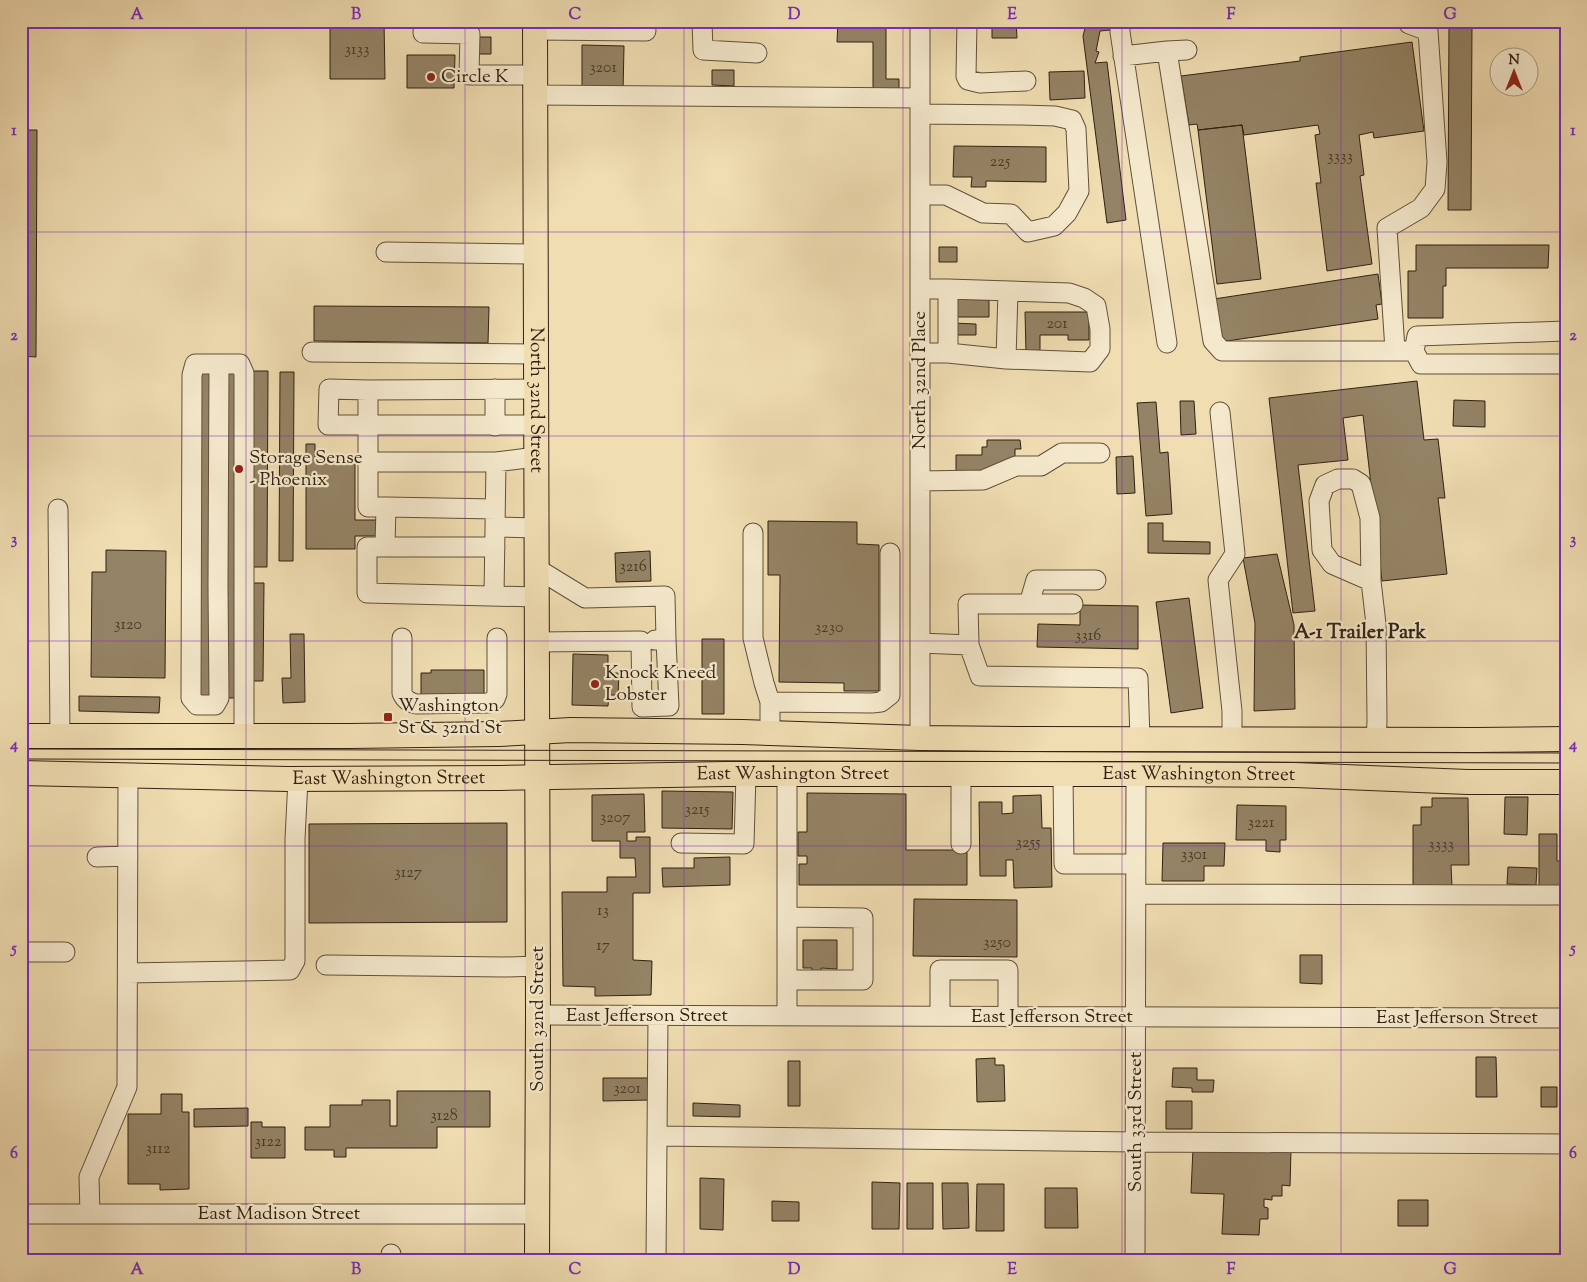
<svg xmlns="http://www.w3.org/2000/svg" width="1587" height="1282" font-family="'Sorts Mill Goudy',serif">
	<rect width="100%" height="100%" fill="#f0ddb2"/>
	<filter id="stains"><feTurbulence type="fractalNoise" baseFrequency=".004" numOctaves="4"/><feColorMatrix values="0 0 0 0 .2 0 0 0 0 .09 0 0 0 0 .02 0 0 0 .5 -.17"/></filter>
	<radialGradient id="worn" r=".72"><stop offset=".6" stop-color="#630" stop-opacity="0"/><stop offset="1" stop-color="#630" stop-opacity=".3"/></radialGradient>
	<!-- building -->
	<path fill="#948365" stroke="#312111" d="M 330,21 L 384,21 L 385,79 L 330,79 Z
		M 433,21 L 461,21 L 461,23 L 433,23 Z
		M 838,21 L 886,21 L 886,79 L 899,79 L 899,91 L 873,90 L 873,42 L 837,42 Z
		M 992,21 L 1016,21 L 1017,38 L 992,38 Z
		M 1087,21 L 1112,21 L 1110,30 L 1100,31 L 1096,51 L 1099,52 L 1095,63 L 1107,62 L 1126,220 L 1107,223 L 1083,36 Z
		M 1449,21 L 1472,21 L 1471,210 L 1448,210 Z
		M 475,37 L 491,37 L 491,54 L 474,54 Z
		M 1412,42 L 1424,131 L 1374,138 L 1373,132 L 1359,135 L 1364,175 L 1360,176 L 1372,264 L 1327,271 L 1316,183 L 1321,183 L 1315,135 L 1320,134 L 1318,125 L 1244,135 L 1242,125 L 1198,130 L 1197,124 L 1189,125 L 1181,76 L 1300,61 L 1300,57 Z
		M 582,45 L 624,46 L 623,92 L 582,91 Z
		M 407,55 L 455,55 L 454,88 L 407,88 Z
		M 712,70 L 734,70 L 734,86 L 712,85 Z
		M 1084,71 L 1085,98 L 1050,100 L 1049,72 Z
		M 1242,125 L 1261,279 L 1217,284 L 1198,130 Z
		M 21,130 L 37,130 L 36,357 L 21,356 Z
		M 954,146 L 1046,147 L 1046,182 L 986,181 L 986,187 L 971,187 L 972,177 L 953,177 Z
		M 1416,245 L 1549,245 L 1548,268 L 1446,268 L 1446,286 L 1443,286 L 1443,318 L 1408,318 L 1408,271 L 1416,271 Z
		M 939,247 L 957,247 L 957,262 L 939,262 Z
		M 1378,274 L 1382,304 L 1376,305 L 1378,319 L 1220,342 L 1214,299 Z
		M 956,299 L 989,300 L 989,317 L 956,317 Z
		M 314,306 L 489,307 L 488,343 L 314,341 Z
		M 1025,312 L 1089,312 L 1089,340 L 1068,340 L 1068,335 L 1040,335 L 1040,353 L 1026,353 Z
		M 952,323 L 976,324 L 976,335 L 952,335 Z
		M 197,371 L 211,371 L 210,697 L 195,697 Z
		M 223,371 L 238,371 L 236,698 L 222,698 Z
		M 249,371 L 268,371 L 267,567 L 249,567 Z
		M 280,372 L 294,372 L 293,561 L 279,561 Z
		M 1417,381 L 1424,440 L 1438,439 L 1445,498 L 1438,498 L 1447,574 L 1382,581 L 1363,415 L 1343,418 L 1348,460 L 1298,465 L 1315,611 L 1293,613 L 1269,398 Z
		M 1454,400 L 1485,401 L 1485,427 L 1453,426 Z
		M 1180,401 L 1194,401 L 1196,434 L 1181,435 Z
		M 1156,402 L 1160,453 L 1168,452 L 1172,514 L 1146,516 L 1137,403 Z
		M 987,440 L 1020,440 L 1021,449 L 1015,449 L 1015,460 L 984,474 L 956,475 L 956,455 L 982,455 L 982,447 L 987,447 Z
		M 306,444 L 315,444 L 315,457 L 355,457 L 355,520 L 376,520 L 376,536 L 355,536 L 355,549 L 306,549 Z
		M 1133,456 L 1135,493 L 1117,494 L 1116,457 Z
		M 768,521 L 857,522 L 857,544 L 879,545 L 879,691 L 844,691 L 844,683 L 779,682 L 780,575 L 768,575 Z
		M 1148,523 L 1163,523 L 1163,541 L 1210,542 L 1210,554 L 1148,553 Z
		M 106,550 L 166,551 L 165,678 L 91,677 L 92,572 L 106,572 Z
		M 650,551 L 651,581 L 616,582 L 615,553 Z
		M 1277,554 L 1294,625 L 1295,709 L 1254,711 L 1255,623 L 1243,558 Z
		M 249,583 L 264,583 L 263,681 L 248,681 Z
		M 1189,598 L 1203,708 L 1171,713 L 1156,602 Z
		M 1080,605 L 1138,606 L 1138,649 L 1037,647 L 1038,624 L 1080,625 Z
		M 290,634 L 304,634 L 305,702 L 283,703 L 282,678 L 291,678 Z
		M 702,639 L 724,639 L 724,714 L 702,714 Z
		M 573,654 L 608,655 L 608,673 L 619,673 L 618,695 L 609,695 L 608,706 L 572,705 Z
		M 431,670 L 484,670 L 484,698 L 421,696 L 421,673 L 431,673 Z
		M 79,696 L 160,697 L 159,713 L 79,711 Z
		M 662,791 L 733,792 L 732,829 L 662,828 Z
		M 807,793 L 906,794 L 906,850 L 967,850 L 967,885 L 799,885 L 799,864 L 807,864 L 807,856 L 798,856 L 798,832 L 807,832 Z
		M 644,794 L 645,832 L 627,832 L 627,841 L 636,841 L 636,837 L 650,837 L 650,893 L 633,893 L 633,960 L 652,961 L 651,995 L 595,996 L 595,987 L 563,986 L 562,892 L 607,892 L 607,877 L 636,877 L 635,858 L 620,858 L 620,841 L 592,841 L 592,795 Z
		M 1041,795 L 1042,828 L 1051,828 L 1052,887 L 1014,888 L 1013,860 L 1006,860 L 1006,876 L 980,876 L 979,802 L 1002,802 L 1002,814 L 1013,813 L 1013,796 Z
		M 1505,797 L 1528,797 L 1527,835 L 1504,834 Z
		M 1432,798 L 1468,798 L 1469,865 L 1451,865 L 1452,886 L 1413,886 L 1413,825 L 1421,825 L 1421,807 L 1432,807 Z
		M 1237,805 L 1286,806 L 1286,840 L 1280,840 L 1280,852 L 1266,851 L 1266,840 L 1236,840 Z
		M 507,823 L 507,922 L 309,923 L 309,824 Z
		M 1539,834 L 1557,834 L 1557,861 L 1566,861 L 1566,888 L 1539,889 Z
		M 1163,843 L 1225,843 L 1224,866 L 1204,866 L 1204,881 L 1162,881 Z
		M 730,857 L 730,885 L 663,887 L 662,868 L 694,868 L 694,858 Z
		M 1508,867 L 1537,868 L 1536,885 L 1507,884 Z
		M 914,899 L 1017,900 L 1017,957 L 913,956 Z
		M 803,940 L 837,940 L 837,969 L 821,968 L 821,974 L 812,974 L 812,968 L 803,968 Z
		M 1300,955 L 1322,955 L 1322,984 L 1300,983 Z
		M 21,989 L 26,989 L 26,1011 L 21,1011 Z
		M 21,1044 L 26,1044 L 26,1072 L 21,1072 Z
		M 1476,1057 L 1496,1057 L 1497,1097 L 1476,1097 Z
		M 995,1058 L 995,1065 L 1004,1065 L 1005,1101 L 977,1102 L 976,1059 Z
		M 788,1061 L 800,1061 L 800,1106 L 788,1106 Z
		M 1173,1068 L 1197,1068 L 1197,1080 L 1214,1080 L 1213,1092 L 1192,1092 L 1192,1088 L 1172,1087 Z
		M 603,1078 L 650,1078 L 650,1100 L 603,1101 Z
		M 1541,1087 L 1557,1087 L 1557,1107 L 1541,1107 Z
		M 397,1091 L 490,1091 L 490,1127 L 437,1127 L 437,1148 L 346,1148 L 346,1157 L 334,1157 L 334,1150 L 305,1150 L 305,1127 L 330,1127 L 330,1105 L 362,1105 L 362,1100 L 390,1100 L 390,1126 L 397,1126 Z
		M 161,1094 L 182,1094 L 182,1112 L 189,1112 L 189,1189 L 160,1190 L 160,1184 L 128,1184 L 128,1114 L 161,1114 Z
		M 1166,1101 L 1192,1101 L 1192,1129 L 1166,1129 Z
		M 693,1103 L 740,1105 L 740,1117 L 693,1116 Z
		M 248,1108 L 248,1126 L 194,1127 L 194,1109 Z
		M 251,1122 L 262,1122 L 262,1127 L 285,1127 L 285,1158 L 251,1158 Z
		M 21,1145 L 24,1145 L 25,1169 L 21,1169 Z
		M 1193,1148 L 1291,1150 L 1290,1186 L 1282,1185 L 1282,1196 L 1272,1196 L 1272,1200 L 1264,1199 L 1264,1207 L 1268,1208 L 1268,1219 L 1260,1219 L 1259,1235 L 1222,1234 L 1224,1194 L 1191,1193 Z
		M 700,1178 L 724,1179 L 723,1230 L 700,1229 Z
		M 872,1182 L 900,1183 L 899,1229 L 872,1229 Z
		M 907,1183 L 933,1183 L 933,1229 L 907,1229 Z
		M 942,1183 L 968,1183 L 969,1228 L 943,1229 Z
		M 977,1184 L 1004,1184 L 1004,1231 L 976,1231 Z
		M 1045,1188 L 1077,1188 L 1078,1228 L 1045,1228 Z
		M 1398,1200 L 1428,1200 L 1428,1226 L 1398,1226 Z
		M 772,1201 L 799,1202 L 799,1221 L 772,1221 Z"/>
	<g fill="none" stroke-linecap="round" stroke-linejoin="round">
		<defs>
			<path id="minor" d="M 424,21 L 423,33 L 470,34 L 469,75 L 535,75
				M 702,21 L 703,50 L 757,53
				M 920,21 L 920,738
				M 967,21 L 966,76 L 968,80 L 980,83 L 1026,81
				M 1120,21 L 1120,32 L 1167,343
				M 535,30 L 646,31 L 643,21
				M 1167,51 L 1213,341 L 1222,351 L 1414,351
				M 1123,56 L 1167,51 L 1187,50
				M 535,95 L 920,98
				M 920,114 L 1022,115 L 1055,116 L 1072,120 L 1076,129 L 1079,191 L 1067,213 L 1054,226 L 1028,232 L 1011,214 L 983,213 L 946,195 L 920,195
				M 386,252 L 535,254
				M 1566,331 L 1417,336 L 1414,351 L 1421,364 L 1566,364
				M 1395,350 L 1387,228 L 1421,208 L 1435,189 L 1437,162 L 1428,31 L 1409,24
				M 312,352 L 536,354
				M 920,353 L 948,353 L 948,289 L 920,289
				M 948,353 L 1006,359 L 1090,362 L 1100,349 L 1100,329 L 1096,306 L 1084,298 L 1069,293 L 948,289
				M 1006,359 L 1008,291
				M 219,364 L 218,586 L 219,698 L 215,705 L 197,705 L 191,698 L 192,375 L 195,364 L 240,364 L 244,373 L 244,736
				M 495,389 L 495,426
				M 368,390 L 329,389 L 328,425 L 536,425
				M 1220,412 L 1235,554 L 1218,580 L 1232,711 L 1232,739
				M 536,457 L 496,462 L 368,462 L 368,507 L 386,507 L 385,547 L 367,547 L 367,593 L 536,597
				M 368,462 L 368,390 L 535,389
				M 920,481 L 983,480 L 1016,466 L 1041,466 L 1062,453 L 1100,453
				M 386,507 L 495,509
				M 58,509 L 60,736
				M 495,527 L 536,528
				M 753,533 L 753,638 L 764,683 L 770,702
				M 385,547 L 495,547
				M 536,568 L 585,598 L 665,596 L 666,640 L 655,640
				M 1371,581 L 1332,564 L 1322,550 L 1319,501 L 1325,485 L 1338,479 L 1353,479 L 1361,484 L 1370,518 L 1371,581 L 1376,624 L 1377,721 L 1376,740
				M 494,596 L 496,462
				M 1029,604 L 1073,604
				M 402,638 L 402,693 C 405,700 409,702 416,704 L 489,703 L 495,699 L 497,694 L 497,638
				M 536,642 L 641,641 L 642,707 L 669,706 L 666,640
				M 920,643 L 969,645 L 980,676 L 1138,678 L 1140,739
				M 969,645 L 968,604 L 1029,604 L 1036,580 L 1096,580
				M 770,732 L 770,702 L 872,703 L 881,702 L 890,695 L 890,553
				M 961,774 L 961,844
				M 1063,774 L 1064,864 L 1136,864
				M 681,843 L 744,844 L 746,774
				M 97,857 L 128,856
				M 1136,894 L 1566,895
				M 21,952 L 65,952
				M 326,965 L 505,967 L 538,966
				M 128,973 L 290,970 L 295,961 L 295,839 L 298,779
				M 787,980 L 863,980 L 863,918 L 787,917
				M 538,1015 L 1566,1018
				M 787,1016 L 787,774
				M 940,1016 L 940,970 L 1008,970 L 1008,1017
				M 657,1136 L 1136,1142 L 1566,1144
				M 21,1214 L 537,1214
				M 90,1214 L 89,1177 L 127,1087 L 128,774
				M 391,1261 L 391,1254
				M 656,1261 L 658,1016
				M 1135,1261 L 1136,774"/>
			<g id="major">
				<path id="s1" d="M 535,21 L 538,1015 L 537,1261"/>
				<path d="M 21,736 L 349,736 L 499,734 L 571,730 L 743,732 L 920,738 L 1028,739 L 1475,740 L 1566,739"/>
				<path id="s2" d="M 21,773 L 288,779 L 500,778 L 726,774 L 1136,774 L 1295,775 L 1468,782 L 1566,782"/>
			</g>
		</defs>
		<!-- minor casing -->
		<use href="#minor" stroke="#615039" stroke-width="21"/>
		<!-- major casing -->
		<use href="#major" stroke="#312111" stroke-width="26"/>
		<!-- minor -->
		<use href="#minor" stroke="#f5e9cd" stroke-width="19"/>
		<!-- major -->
		<use href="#major" stroke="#f0ddb2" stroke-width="24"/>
		<!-- tram -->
		<path stroke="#312111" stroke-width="1" d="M 21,749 L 1566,753
			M 21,759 L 1566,763"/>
	</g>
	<!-- grid -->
	<path fill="none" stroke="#7b2cbf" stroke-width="1" stroke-opacity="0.55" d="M 246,21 L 246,1261M 465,21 L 465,1261M 684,21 L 684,1261M 903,21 L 903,1261M 1122,21 L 1122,1261M 1341,21 L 1341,1261M 21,232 L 1566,232M 21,436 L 1566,436M 21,641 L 1566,641M 21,846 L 1566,846M 21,1050 L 1566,1050"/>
	<!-- markers -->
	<g fill="#8f2418" stroke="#f5e9cd" stroke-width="2">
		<circle cx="431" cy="77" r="5"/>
		<circle cx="239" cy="469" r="5"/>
		<circle cx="595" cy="684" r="5"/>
		<rect x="383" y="712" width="10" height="10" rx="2.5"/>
	</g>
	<g text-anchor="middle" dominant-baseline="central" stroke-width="4.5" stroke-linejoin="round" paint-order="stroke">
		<!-- number labels -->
		<g font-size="16" fill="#4a3a26">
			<text x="357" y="50">3133</text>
			<text x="603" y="68">3201</text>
			<text x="1340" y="157">3333</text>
			<text x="1000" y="162">225</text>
			<text x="1057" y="324">201</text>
			<text x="633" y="567">3216</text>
			<text x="128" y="625">3120</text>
			<text x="829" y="628">3230</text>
			<text x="1088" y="636">3316</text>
			<text x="697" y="810">3215</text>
			<text x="615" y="818">3207</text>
			<text x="1261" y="823">3221</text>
			<text x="1028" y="843">3255</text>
			<text x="1441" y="845">3333</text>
			<text x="1194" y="855">3301</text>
			<text x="408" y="873">3127</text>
			<text x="603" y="911">13</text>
			<text x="997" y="943">3250</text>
			<text x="603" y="946">17</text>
			<text x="627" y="1089">3201</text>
			<text x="444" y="1116">3128</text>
			<text x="268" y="1142">3122</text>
			<text x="158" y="1149">3112</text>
		</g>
		<!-- poi labels -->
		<g font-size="19" fill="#312111" stroke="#f5e9cd" text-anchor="start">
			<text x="441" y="77">Circle K</text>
			<text x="249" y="458">Storage Sense<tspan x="249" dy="22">- Phoenix</tspan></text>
			<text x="605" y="673">Knock Kneed<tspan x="605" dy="22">Lobster</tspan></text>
			<text x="398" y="706">Washington<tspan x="398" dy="22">St &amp; 32nd St</tspan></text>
		</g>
		<!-- street labels -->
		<g font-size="19" fill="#312111" stroke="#f5e9cd">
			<text transform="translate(920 380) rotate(-90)">North 32nd Place</text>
			<text stroke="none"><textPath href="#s1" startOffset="379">North 32nd Street</textPath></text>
			<text stroke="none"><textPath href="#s2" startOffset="772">East Washington Street</textPath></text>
			<text stroke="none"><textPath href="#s2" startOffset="1178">East Washington Street</textPath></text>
			<text stroke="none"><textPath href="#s2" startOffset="368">East Washington Street</textPath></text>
			<text x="647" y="1016">East Jefferson Street</text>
			<text x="1052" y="1017">East Jefferson Street</text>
			<text x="1457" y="1018">East Jefferson Street</text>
			<text transform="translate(538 1019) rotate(-90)">South 32nd Street</text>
			<text transform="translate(1136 1122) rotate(-90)">South 33rd Street</text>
			<text x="279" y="1214">East Madison Street</text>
		</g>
		<!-- neighbourhood labels -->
		<g font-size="20" font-weight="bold" fill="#312111" stroke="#f5e9cd">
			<text x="1360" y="633">A-1 Trailer Park</text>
		</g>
	</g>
	<!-- margin -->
	<rect width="1587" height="1282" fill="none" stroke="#f0ddb2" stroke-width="55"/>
	<!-- north arrow -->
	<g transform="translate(1514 72)"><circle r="24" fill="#f5e9cd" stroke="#a79982"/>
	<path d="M0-4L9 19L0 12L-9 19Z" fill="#8f2418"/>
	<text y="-8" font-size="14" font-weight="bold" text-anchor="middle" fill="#312111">N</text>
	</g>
	<rect x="28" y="28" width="1532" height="1226" fill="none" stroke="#7b2cbf" stroke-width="2"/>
	<g font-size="16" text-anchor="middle" font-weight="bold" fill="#7b2cbf">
		<text x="137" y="19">A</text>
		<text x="356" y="19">B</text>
		<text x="575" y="19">C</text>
		<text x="794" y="19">D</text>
		<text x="1012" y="19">E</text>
		<text x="1231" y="19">F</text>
		<text x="1450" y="19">G</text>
		<text x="14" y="135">1</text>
		<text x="1573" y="135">1</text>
		<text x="14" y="340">2</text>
		<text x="1573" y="340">2</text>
		<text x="14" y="544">3</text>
		<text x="1573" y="544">3</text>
		<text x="14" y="749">4</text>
		<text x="1573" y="749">4</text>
		<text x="14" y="953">5</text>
		<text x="1573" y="953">5</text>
		<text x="14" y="1158">6</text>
		<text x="1573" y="1158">6</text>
		<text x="137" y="1274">A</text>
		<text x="356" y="1274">B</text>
		<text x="575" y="1274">C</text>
		<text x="794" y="1274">D</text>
		<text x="1012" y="1274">E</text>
		<text x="1231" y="1274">F</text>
		<text x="1450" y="1274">G</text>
	</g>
	<rect width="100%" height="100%" filter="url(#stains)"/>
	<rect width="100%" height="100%" fill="url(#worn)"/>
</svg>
